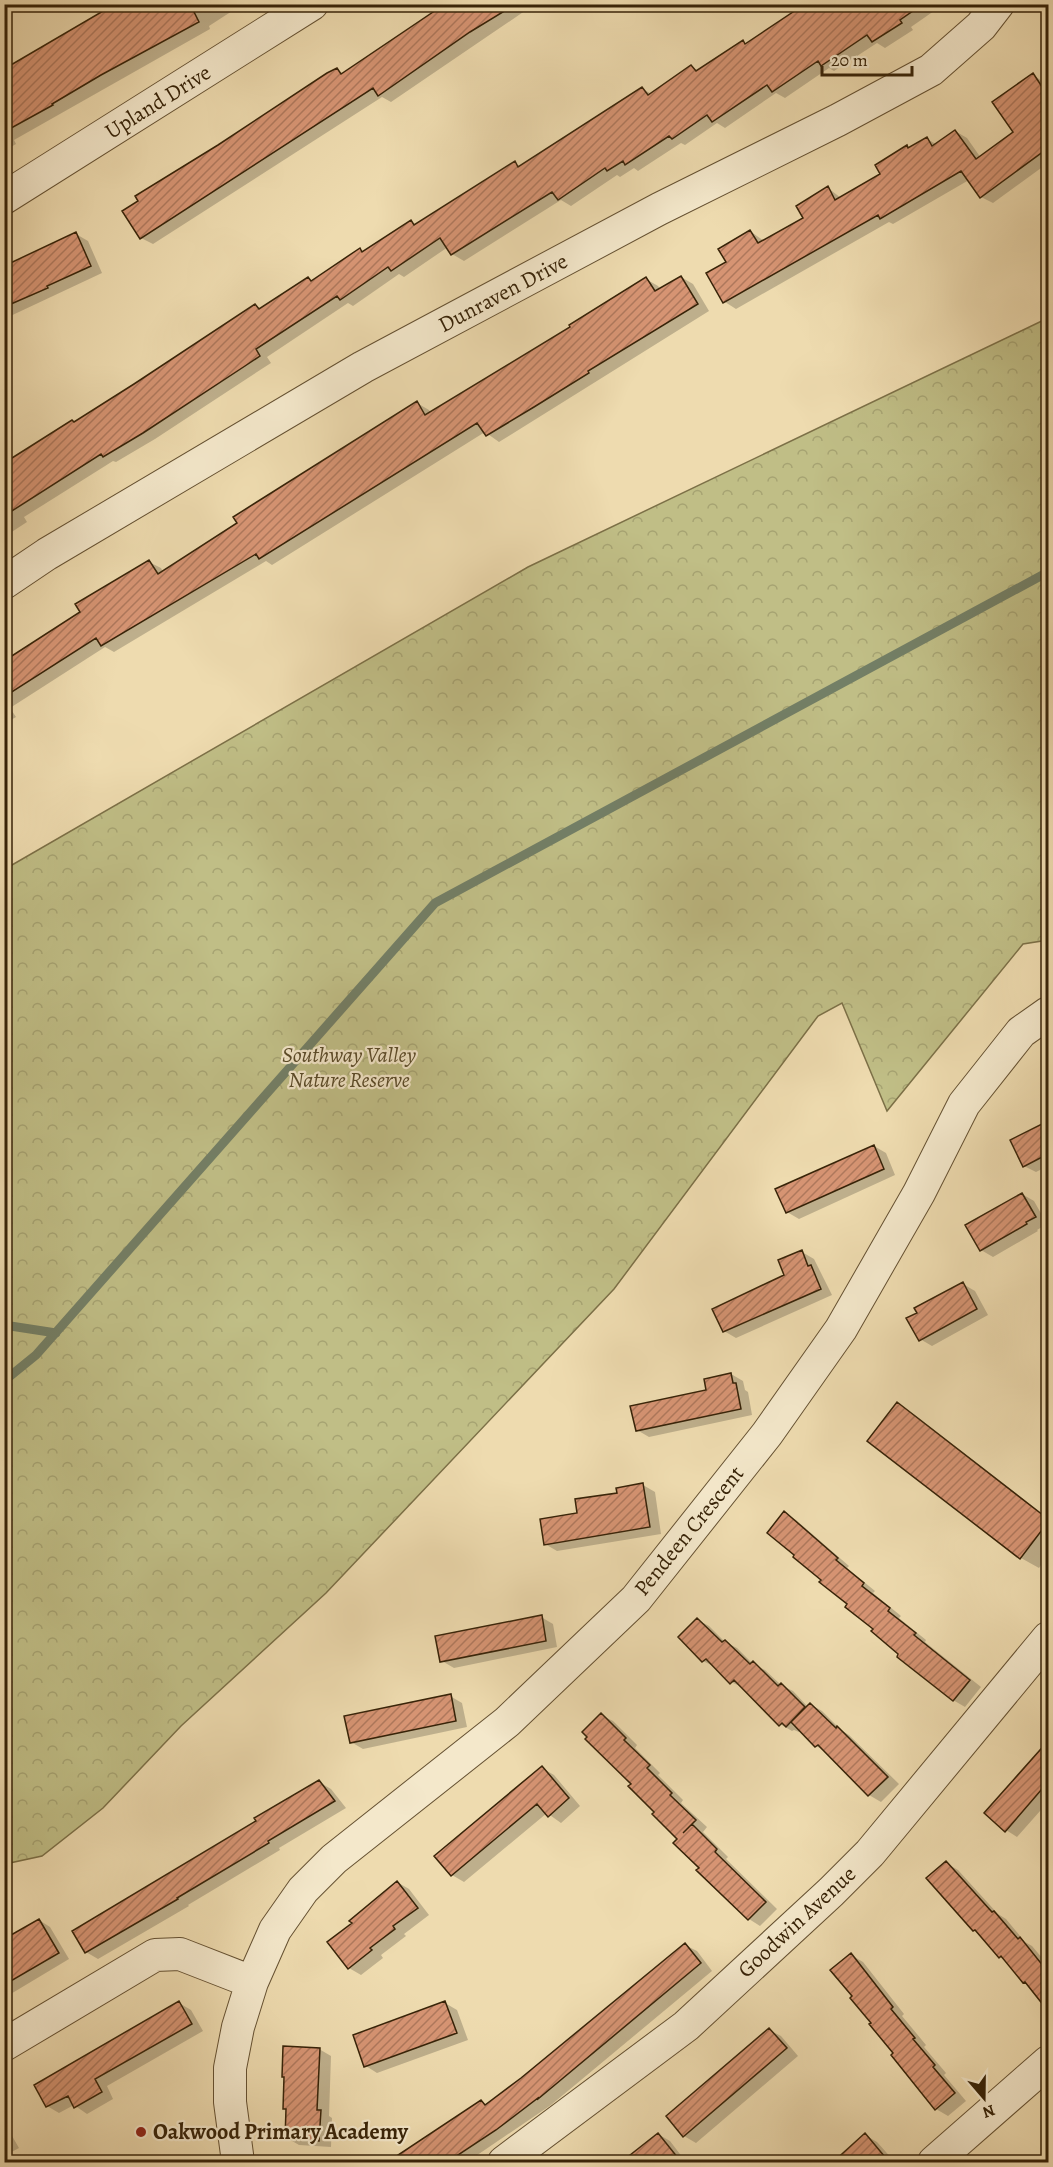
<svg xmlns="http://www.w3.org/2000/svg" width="1053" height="2167" font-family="Alegreya,serif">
	<defs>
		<pattern id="park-crowns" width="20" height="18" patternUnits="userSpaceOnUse" patternTransform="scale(1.5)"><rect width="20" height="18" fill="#c0be86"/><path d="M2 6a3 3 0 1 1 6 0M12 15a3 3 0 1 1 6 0" fill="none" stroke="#a6a372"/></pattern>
		<pattern id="building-hatch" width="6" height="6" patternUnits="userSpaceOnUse" patternTransform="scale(1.5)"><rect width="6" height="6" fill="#d69473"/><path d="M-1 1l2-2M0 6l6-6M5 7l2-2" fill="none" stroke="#ae785c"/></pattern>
	</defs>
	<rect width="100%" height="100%" fill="#eedbaf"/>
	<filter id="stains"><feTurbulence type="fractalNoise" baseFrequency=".00333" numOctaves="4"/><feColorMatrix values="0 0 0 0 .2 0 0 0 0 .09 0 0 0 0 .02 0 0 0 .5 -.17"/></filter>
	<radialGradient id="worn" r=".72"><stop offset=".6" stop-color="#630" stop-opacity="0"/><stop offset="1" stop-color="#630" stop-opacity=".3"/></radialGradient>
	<!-- park -->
	<path fill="url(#park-crowns)" stroke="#7c7047" stroke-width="1.5" d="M 1048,318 L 1048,940 L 1023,944 L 887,1111 L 842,1003 L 818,1016 L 614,1289 L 326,1593 L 181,1726 L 103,1808 L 42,1856 L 5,1864 L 5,869 L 528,567 Z"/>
	<!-- shadow -->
	<path fill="#0003" d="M 120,4 L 243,4 L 209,26 L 210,29 L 14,140 L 16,144 L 4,151 L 4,71 Z
		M 448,4 L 535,4 L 391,102 L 382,97 L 153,244 L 141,238 L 337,70 L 344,74 Z
		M 823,4 L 944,4 L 911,27 L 913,30 L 885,48 L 877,43 L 834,71 L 829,68 L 785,98 L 776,93 L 725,128 L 717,123 L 685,145 L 681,143 L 638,171 L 634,168 L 620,177 L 617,175 L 571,206 L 561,200 L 464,261 L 452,254 L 448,247 L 404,277 L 399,274 L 353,306 L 348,303 L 267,357 L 271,363 L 257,372 L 155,439 L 116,462 L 113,461 L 24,517 L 27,522 L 4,537 L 4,489 L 134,386 L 255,306 L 262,309 L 308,279 L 313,282 L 360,250 L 364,253 L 411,222 L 417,225 L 515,163 L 521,167 L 642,89 L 652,94 L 691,67 L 699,71 L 743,42 L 748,45 Z
		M 1033,75 L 1045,83 L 1048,80 L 1048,163 L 993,203 L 981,197 L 969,180 L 893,224 L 889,222 L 736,309 L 725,302 L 728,262 L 750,231 L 764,241 L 805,219 L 828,188 L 841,198 L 882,174 L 907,147 L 910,149 L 927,139 L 936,144 L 955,131 L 967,138 L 981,158 L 1016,133 Z
		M 76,234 L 88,241 L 102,273 L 4,319 L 4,268 Z
		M 681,277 L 693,284 L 709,311 L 499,442 L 485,432 L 272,565 L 266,561 L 114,652 L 105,647 L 10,708 L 16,717 L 4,724 L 4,662 L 82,613 L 149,562 L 161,568 L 163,572 L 239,524 L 417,403 L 429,410 L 431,413 L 572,327 L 646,279 L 658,286 L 661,290 Z
		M 1048,1122 L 1048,1166 L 1036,1172 L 1024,1166 L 1012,1141 Z
		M 874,1146 L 886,1153 L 895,1175 L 799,1219 L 787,1212 Z
		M 1022,1194 L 1034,1201 L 1047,1224 L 1037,1230 L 1038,1231 L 993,1257 L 981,1250 L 967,1226 Z
		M 802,1252 L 814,1259 L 832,1295 L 736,1338 L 724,1331 L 786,1276 Z
		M 963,1284 L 975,1291 L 988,1315 L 932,1346 L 920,1339 L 919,1314 Z
		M 731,1374 L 743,1381 L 745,1390 L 748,1392 L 752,1415 L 649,1437 L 637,1430 L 708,1391 Z
		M 897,1404 L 915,1415 L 1048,1518 L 1048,1555 L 1039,1568 L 1021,1558 L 869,1441 Z
		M 643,1485 L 655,1492 L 661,1534 L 557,1551 L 545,1544 L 579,1514 L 619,1494 Z
		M 784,1513 L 796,1520 L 849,1566 L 847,1568 L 875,1591 L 873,1593 L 901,1616 L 899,1618 L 926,1640 L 925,1642 L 981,1687 L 965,1707 L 953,1700 L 900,1654 L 823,1580 Z
		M 541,1617 L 553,1624 L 557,1647 L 454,1668 L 442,1661 Z
		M 698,1620 L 709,1626 L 725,1642 L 737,1648 L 753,1664 L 765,1670 L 781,1685 L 793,1691 L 808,1707 L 810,1704 L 822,1711 L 841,1730 L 849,1735 L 899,1784 L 881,1802 L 869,1795 L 827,1752 L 816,1746 L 801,1730 L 799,1732 L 794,1730 L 792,1731 L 780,1724 L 744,1688 L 731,1682 L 715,1667 L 703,1661 Z
		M 450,1696 L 462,1703 L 467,1727 L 363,1749 L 351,1742 Z
		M 601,1715 L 613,1721 L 637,1745 L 635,1748 L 660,1773 L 658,1775 L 683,1800 L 681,1803 L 707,1827 L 703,1832 L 728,1857 L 726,1859 L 777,1909 L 760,1926 L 749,1919 L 701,1868 L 680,1839 L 633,1784 Z
		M 1048,1743 L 1048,1802 L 1017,1837 L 1006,1830 L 986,1813 Z
		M 542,1768 L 554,1775 L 580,1806 L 561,1823 L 547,1813 L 464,1882 L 452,1875 L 436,1856 Z
		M 319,1782 L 331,1789 L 346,1808 L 279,1848 L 280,1850 L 188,1905 L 189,1906 L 98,1959 L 86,1952 L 74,1932 L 258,1821 Z
		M 946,1863 L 958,1870 L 998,1914 L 1006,1919 L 1025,1942 L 1032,1946 L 1048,1965 L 1048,2008 L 1006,1961 L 1000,1957 L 981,1934 L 974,1930 Z
		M 397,1882 L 409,1889 L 429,1915 L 404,1934 L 406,1936 L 381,1955 L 383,1958 L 361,1975 L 349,1968 L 354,1923 Z
		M 39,1920 L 50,1927 L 69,1959 L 4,1998 L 4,1941 Z
		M 685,1945 L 697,1951 L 712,1971 L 551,2105 L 467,2162 L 388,2162 L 481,2102 L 488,2105 Z
		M 851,1955 L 863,1962 L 904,2014 L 902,2016 L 926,2045 L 924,2047 L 946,2073 L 944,2075 L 966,2101 L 948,2116 L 936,2109 L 873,2023 Z
		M 179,2003 L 191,2010 L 203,2031 L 107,2086 L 113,2099 L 87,2114 L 74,2105 L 59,2113 L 47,2106 Z
		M 445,2003 L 457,2010 L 468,2040 L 377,2073 L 366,2066 Z
		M 769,2030 L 781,2036 L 798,2056 L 696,2143 L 684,2136 L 668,2116 Z
		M 319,2049 L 331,2056 L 329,2116 L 332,2118 L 331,2147 L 299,2145 L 287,2138 Z
		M 4,2122 L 19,2148 L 4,2156 Z
		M 658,2134 L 670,2141 L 686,2162 L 622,2162 Z
		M 865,2135 L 877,2142 L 894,2161 L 832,2162 Z"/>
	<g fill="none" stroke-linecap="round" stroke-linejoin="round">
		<!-- stream -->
		<path stroke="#737f66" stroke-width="9" d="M 4,1325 L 56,1333
			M 4,1381 L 36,1355 L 435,903 L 1048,572"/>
	</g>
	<!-- building -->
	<path fill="url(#building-hatch)" stroke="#372308" stroke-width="1.5" d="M 115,4 L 190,4 L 199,22 L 101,75 L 52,104 L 53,105 L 4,132 L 4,69 Z
		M 445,4 L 516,4 L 470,32 L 378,96 L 373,88 L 140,239 L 122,211 L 138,201 L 135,196 L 218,145 L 327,73 L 337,68 L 341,74 Z
		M 805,4 L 923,4 L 900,20 L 902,23 L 872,42 L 867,35 L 821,66 L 818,61 L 772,92 L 767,85 L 712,122 L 707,115 L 672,139 L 669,136 L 625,165 L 623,161 L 607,171 L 605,168 L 558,200 L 552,192 L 451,255 L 440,238 L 391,271 L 388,267 L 340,300 L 337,296 L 256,349 L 260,356 L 245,366 L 143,433 L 103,457 L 101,454 L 4,516 L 4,463 L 31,446 L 72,420 L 74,422 L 134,384 L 255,304 L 259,309 L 308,277 L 311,281 L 360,248 L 362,252 L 411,220 L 414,225 L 515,161 L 518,167 L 642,87 L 648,95 L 691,65 L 696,71 L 743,40 L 745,44 Z
		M 1033,73 L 1048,96 L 1048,148 L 980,198 L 961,171 L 880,219 L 878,215 L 723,303 L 706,273 L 726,262 L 718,249 L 750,230 L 758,243 L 803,218 L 796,206 L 828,186 L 835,200 L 880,174 L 875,165 L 907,145 L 908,148 L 927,137 L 932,146 L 955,130 L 976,159 L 1013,132 L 992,102 Z
		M 76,232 L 91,266 L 47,286 L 48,288 L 4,307 L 4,266 Z
		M 681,276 L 698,304 L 588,371 L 589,373 L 534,407 L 486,436 L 477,423 L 259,559 L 256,554 L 101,646 L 96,638 L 4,697 L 4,661 L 80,612 L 75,604 L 149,560 L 158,574 L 237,523 L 233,517 L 417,401 L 425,415 L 570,327 L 569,325 L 646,277 L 655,291 Z
		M 1048,1121 L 1048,1154 L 1023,1167 L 1010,1140 Z
		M 874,1145 L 884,1169 L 786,1213 L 775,1189 Z
		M 1022,1193 L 1036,1217 L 1026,1222 L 1027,1224 L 980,1251 L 965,1225 Z
		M 802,1250 L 808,1266 L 811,1265 L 821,1289 L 723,1332 L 712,1309 L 784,1275 L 778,1260 Z
		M 963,1282 L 977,1309 L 919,1341 L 906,1318 L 917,1313 L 914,1308 Z
		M 731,1373 L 733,1383 L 736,1383 L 741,1409 L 636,1431 L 630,1406 L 706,1390 L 704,1379 Z
		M 897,1402 L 1048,1519 L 1048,1522 L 1020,1559 L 867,1441 Z
		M 643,1483 L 650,1527 L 544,1545 L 540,1519 L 577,1513 L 575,1499 L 617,1493 L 616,1488 Z
		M 784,1511 L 838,1558 L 836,1560 L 864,1583 L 862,1586 L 890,1608 L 888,1611 L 916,1633 L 914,1635 L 970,1680 L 953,1701 L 897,1657 L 898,1654 L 871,1631 L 873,1629 L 845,1607 L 847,1604 L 819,1582 L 821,1580 L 793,1557 L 794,1555 L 767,1533 Z
		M 542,1615 L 546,1641 L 440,1662 L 435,1636 Z
		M 697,1618 L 722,1642 L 725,1640 L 750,1664 L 753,1661 L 778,1686 L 781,1683 L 805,1707 L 786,1727 L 782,1723 L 779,1726 L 734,1680 L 730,1684 L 706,1659 L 702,1662 L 678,1637 Z
		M 451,1694 L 456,1721 L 350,1743 L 344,1716 Z
		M 810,1703 L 836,1728 L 837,1726 L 888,1777 L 868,1796 L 818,1745 L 815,1747 L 791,1722 Z
		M 601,1713 L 626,1738 L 624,1740 L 650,1765 L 647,1768 L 672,1793 L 670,1795 L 696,1820 L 683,1833 L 692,1824 L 717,1849 L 715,1852 L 766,1902 L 748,1920 L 696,1870 L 699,1868 L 673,1843 L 677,1839 L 652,1814 L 654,1812 L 628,1786 L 631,1784 L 585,1739 L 587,1737 L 582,1732 Z
		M 1048,1741 L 1048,1782 L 1005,1832 L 984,1813 Z
		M 542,1766 L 569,1798 L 548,1817 L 537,1804 L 451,1876 L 434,1856 Z
		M 319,1780 L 335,1801 L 268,1841 L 269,1843 L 177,1898 L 178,1899 L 85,1953 L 72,1931 L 256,1821 L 254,1818 Z
		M 946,1861 L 992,1912 L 994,1911 L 1018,1939 L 1020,1937 L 1048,1972 L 1048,2011 L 1025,1982 L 1023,1983 L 1001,1956 L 999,1958 L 975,1930 L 973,1931 L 926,1878 Z
		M 397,1881 L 418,1908 L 393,1926 L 395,1929 L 370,1948 L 372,1950 L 348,1969 L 327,1942 L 352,1923 L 349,1921 Z
		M 39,1919 L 59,1953 L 4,1985 L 4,1939 Z
		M 685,1943 L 701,1963 L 538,2099 L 538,2098 L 496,2130 L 446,2163 L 386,2163 L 481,2100 L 485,2105 L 521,2078 Z
		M 851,1953 L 893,2007 L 891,2009 L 915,2038 L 913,2039 L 935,2065 L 933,2067 L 955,2093 L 935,2110 L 891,2055 L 893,2053 L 869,2024 L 871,2023 L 850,1998 L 852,1996 L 830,1970 Z
		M 179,2001 L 192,2024 L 95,2079 L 102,2092 L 74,2108 L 68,2096 L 46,2107 L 34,2085 Z
		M 445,2001 L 457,2033 L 364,2067 L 353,2035 Z
		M 769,2028 L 787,2048 L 683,2137 L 666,2116 Z
		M 283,2046 L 320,2048 L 317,2110 L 321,2110 L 319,2141 L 285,2139 L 286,2109 L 283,2109 L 284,2077 L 282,2077 Z
		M 658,2133 L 682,2163 L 620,2163 Z
		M 865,2133 L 890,2163 L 832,2163 Z"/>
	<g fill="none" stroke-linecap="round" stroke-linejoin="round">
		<defs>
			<path id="minor" d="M 4,198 L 312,4
				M 4,583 L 47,554 L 363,367 L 659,209 L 838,120 L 931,70 L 981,26 L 998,4
				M 4,2045 L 155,1955 L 180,1954 L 252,1982
				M 238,2162 L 230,2102 L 230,2068 L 238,2027 L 252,1982 L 275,1930 L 303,1890 L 334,1859 L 507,1722 L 636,1599 L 767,1434 L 841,1329 L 919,1193 L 964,1104 L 1021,1032 L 1048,1013
				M 504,2162 L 686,2026 L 831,1892 L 870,1853 L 1048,1638
				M 934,2162 L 1048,2062"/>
		</defs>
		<!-- minor casing -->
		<use href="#minor" stroke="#655132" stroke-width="34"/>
		<!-- minor -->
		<use href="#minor" stroke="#f4e8cb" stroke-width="32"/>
	</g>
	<!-- markers -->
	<circle fill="#8f2418" stroke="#f4e8cb" stroke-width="2" cx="141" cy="2132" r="6"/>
	<g text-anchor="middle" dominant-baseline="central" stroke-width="4.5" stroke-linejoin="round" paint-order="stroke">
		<!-- street labels -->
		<g font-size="22" fill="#372308" stroke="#f4e8cb">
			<text transform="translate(158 102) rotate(-32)">Upland Drive</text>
			<text transform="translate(503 293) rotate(-28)">Dunraven Drive</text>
			<text transform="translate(689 1531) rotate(-51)">Pendeen Crescent</text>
			<text transform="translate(797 1922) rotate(-43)">Goodwin Avenue</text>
		</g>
		<!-- park labels -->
		<g font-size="22" font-style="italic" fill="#594a28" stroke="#f4e8cb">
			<text x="349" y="1055">Southway Valley<tspan x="349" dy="25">Nature Reserve</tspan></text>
		</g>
		<!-- poi labels -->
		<g font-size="22" font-weight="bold" fill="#372308" stroke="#f4e8cb" text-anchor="start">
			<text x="153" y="2132">Oakwood Primary Academy</text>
		</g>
	</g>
	<!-- margin -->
	<rect width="1053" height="2167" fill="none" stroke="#eedbaf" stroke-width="24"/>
	<rect x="6" y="6" width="1041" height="2155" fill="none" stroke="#372308" stroke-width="3"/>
	<rect x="12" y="12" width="1029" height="2143" fill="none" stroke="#372308" stroke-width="1.5"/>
	<!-- north arrow -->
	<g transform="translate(984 2098) rotate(160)" stroke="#f4e8cb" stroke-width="4.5" paint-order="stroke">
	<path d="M0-4.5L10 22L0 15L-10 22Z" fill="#372308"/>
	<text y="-9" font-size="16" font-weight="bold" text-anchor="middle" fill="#372308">N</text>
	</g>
	<!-- scale -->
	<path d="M822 66v9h90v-9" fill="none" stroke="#372308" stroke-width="3"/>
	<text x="831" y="66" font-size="18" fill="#372308" stroke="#f4e8cb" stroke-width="4.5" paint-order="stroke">20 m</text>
	<rect width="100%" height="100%" filter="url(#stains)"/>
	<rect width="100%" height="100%" fill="url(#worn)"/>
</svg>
